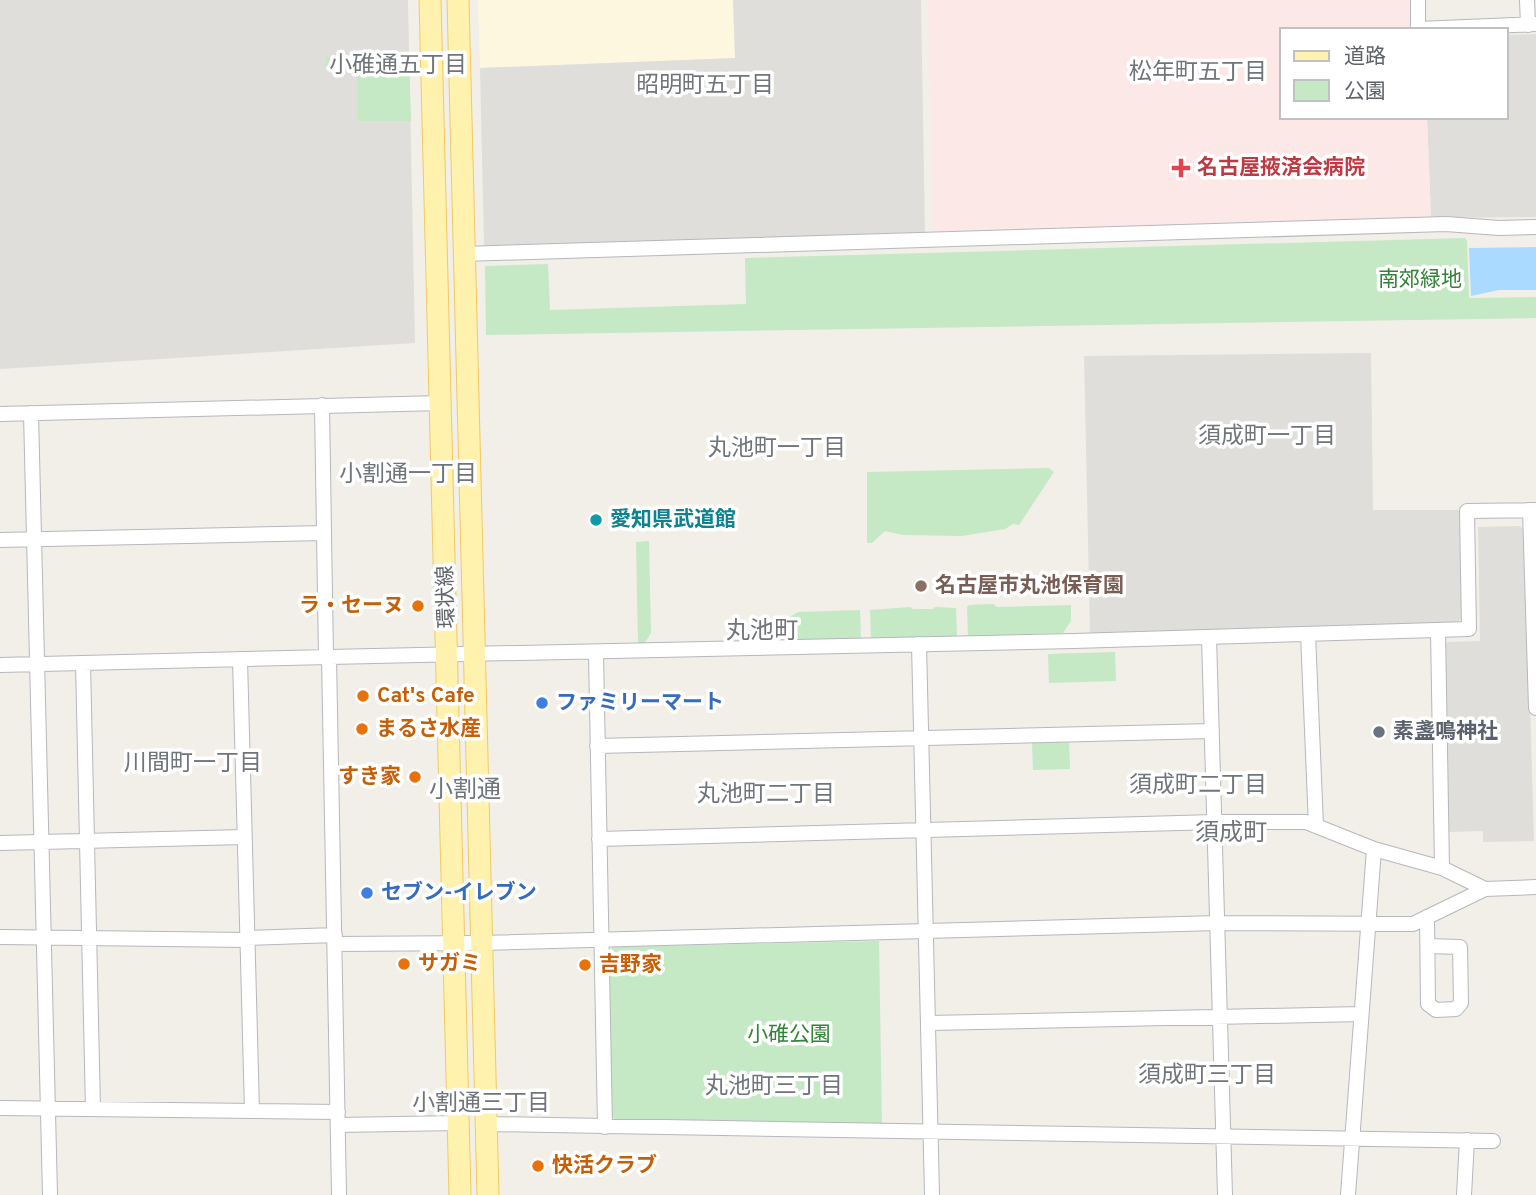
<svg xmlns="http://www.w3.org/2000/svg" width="1536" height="1195" font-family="Overpass,'Noto Sans JP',sans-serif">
	<rect width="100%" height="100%" fill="#f1efe8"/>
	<!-- commercial -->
	<path fill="#fef7e0" d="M 478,0 L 733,0 L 735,58 L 480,68 Z"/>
	<!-- industrial -->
	<path fill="#e0deda" d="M 0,0 L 408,0 L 415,343 L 0,369 Z
		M 733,0 L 921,0 L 925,234 L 484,247 L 480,68 L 735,58 Z
		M 1536,34 L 1536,217 L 1431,218 L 1427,117 L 1506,117 L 1506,35 Z
		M 1371,353 L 1373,510 L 1459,510 L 1462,618 L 1455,624 L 1090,633 L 1084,356 Z
		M 1520,526 L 1525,532 L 1534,841 L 1483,842 L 1483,831 L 1448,832 L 1444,645 L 1447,642 L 1480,641 L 1478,527 Z"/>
	<!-- medical -->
	<path fill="#fce8e6" d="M 928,0 L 1409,0 L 1410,30 L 1282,30 L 1282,117 L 1427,117 L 1431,218 L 934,237 Z"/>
	<!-- green -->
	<path fill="#c5e8c5" d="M 409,55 L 411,121 L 359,121 L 357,118 L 357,67 L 326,67 L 326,57 Z
		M 1465,238 L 1467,241 L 1469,298 L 1536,297 L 1536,318 L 486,335 L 485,266 L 548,264 L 550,310 L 746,304 L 745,258 Z
		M 1049,468 L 1054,472 L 1019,525 L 1013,524 L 1005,529 L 962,536 L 903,535 L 885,531 L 872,543 L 867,543 L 867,472 Z
		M 649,541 L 651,633 L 644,644 L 638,645 L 636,542 Z
		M 993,604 L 997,607 L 1071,605 L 1071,621 L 1063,633 L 968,636 L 967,607 L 969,605 Z
		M 910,607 L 913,609 L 933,609 L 935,607 L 956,608 L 957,636 L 871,638 L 870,610 Z
		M 860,610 L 861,639 L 794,640 L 786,631 L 788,618 L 798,612 Z
		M 1115,652 L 1116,681 L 1049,683 L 1048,654 Z
		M 1069,742 L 1070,769 L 1033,770 L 1032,743 Z
		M 879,941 L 882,1126 L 622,1122 L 612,1117 L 609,951 L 613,947 Z"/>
	<!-- water -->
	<path fill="#aadaff" d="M 1536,247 L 1536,290 L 1499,290 L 1471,296 L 1469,248 Z"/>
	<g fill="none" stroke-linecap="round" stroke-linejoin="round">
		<defs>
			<path id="street" d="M 1418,0 L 1418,29 L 1536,24
				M 1527,0 L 1528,25
				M 463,254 L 1446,224 L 1499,228 L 1536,227
				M 322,405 L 324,533
				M 31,413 L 50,1195
				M 0,414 L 441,403
				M 1530,510 L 1536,708
				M 0,540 L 324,533 L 326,657
				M 1438,630 L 1442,868
				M 1308,634 L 1316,826
				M 1209,637 L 1225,1195
				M 919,644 L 932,1195
				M 596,653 L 605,1127
				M 329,657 L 1074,641 L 1469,629 L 1467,511 L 1536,510
				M 240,659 L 252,1111
				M 83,663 L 93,1109
				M 0,665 L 329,657 L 339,1195
				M 597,746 L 1212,731
				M 599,839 L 1215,822 L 1306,822 L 1374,849 L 1442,868 L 1485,889 L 1536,887
				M 0,843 L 244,837
				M 1427,917 L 1428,1004 L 1436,1010 L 1456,1009 L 1461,1003 L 1460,947 L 1428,946
				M 0,937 L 247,940
				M 247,938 L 335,935
				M 335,944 L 482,943 L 1218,923 L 1413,924 L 1485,889
				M 928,1023 L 1361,1014
				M 0,1108 L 338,1112
				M 486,1124 L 1493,1141
				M 338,1125 L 458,1123
				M 1348,1195 L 1374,849
				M 1464,1195 L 1467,1140"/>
			<path id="primary" d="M 430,0 L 460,1195
				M 458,0 L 488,1195"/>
		</defs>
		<!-- street casing -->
		<use href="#street" stroke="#b5b8bc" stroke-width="16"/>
		<!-- primary casing -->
		<use href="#primary" stroke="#f2c960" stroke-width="23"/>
		<!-- street -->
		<use href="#street" stroke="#fff" stroke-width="14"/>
		<!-- primary -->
		<use href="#primary" stroke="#fff2af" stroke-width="21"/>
	</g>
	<!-- markers -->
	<path fill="#e0444e" stroke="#fff" stroke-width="2.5" d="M1177.5 157.5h7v7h7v7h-7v7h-7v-7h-7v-7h7z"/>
	<circle fill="#0f9aa8" stroke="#fff" stroke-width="2.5" cx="596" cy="520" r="7"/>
	<circle fill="#8d6e63" stroke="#fff" stroke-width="2.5" cx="921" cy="586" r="7"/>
	<g fill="#e8710a" stroke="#fff" stroke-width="2.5">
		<circle cx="418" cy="606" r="7"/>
		<circle cx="363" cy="696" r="7"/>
		<circle cx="362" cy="729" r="7"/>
		<circle cx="415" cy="777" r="7"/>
		<circle cx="404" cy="964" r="7"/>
		<circle cx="585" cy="965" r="7"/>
		<circle cx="538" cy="1166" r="7"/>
	</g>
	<g fill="#3f7fe0" stroke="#fff" stroke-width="2.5">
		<circle cx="542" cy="703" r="7"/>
		<circle cx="367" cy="893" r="7"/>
	</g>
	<circle fill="#6b7280" stroke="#fff" stroke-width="2.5" cx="1379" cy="732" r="7"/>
	<g text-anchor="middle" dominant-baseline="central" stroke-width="7" stroke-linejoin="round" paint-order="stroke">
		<!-- health labels -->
		<g font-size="21" font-weight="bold" fill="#be3a42" stroke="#fff" text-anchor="start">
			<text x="1197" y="168">名古屋掖済会病院</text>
		</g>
		<!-- park labels -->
		<g font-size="21" fill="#348238" stroke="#fff">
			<text x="1420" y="280">南郊緑地</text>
			<text x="789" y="1035">小碓公園</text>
		</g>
		<!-- culture labels -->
		<g font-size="21" font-weight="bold" fill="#0d838f" stroke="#fff" text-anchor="start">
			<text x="610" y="520">愛知県武道館</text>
		</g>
		<!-- education labels -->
		<g font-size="21" font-weight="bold" fill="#785e54" stroke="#fff" text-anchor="start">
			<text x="935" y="586">名古屋市丸池保育園</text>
		</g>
		<!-- street labels -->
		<g font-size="21" fill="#5f6368" stroke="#fff">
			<text transform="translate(447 597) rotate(-92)">環状線</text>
		</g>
		<!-- food labels -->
		<g font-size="21" font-weight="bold" fill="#c56008" stroke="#fff" text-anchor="start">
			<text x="404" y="606" text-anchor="end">ラ・セーヌ</text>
			<text x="377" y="696">Cat's Cafe</text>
			<text x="376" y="729">まるさ水産</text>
			<text x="401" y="777" text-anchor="end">すき家</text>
			<text x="418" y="964">サガミ</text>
			<text x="599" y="965">吉野家</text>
			<text x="552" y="1166">快活クラブ</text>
		</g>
		<!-- shop labels -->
		<g font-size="21" font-weight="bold" fill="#366cbe" stroke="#fff" text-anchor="start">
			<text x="556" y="703">ファミリーマート</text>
			<text x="381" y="893">セブン-イレブン</text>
		</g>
		<!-- worship labels -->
		<g font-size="21" font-weight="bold" fill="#5b616d" stroke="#fff" text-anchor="start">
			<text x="1393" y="732">素盞鳴神社</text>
		</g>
		<!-- neighbourhood labels -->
		<g font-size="23" fill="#70757a" stroke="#fff">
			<text x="398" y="66">小碓通五丁目</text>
			<text x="1198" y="73">松年町五丁目</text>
			<text x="705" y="86">昭明町五丁目</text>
			<text x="1267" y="437">須成町一丁目</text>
			<text x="777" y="449">丸池町一丁目</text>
			<text x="408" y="475">小割通一丁目</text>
			<text x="193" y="764">川間町一丁目</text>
			<text x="1198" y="786">須成町二丁目</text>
			<text x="766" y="795">丸池町二丁目</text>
			<text x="1207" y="1076">須成町三丁目</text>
			<text x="774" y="1087">丸池町三丁目</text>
			<text x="481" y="1104">小割通三丁目</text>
		</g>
		<!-- quarter labels -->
		<g font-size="24" fill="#70757a" stroke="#fff">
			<text x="762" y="632">丸池町</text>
			<text x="465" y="791">小割通</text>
			<text x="1231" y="834">須成町</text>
		</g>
	</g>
	<!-- legend -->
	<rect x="1280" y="28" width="228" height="91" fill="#ffffff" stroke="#bfc1c3" stroke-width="2"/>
	<rect x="1294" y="51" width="35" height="10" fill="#fff2af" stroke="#bfc1c3" stroke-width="2"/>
	<text x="1344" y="63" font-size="21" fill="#5f6368">道路</text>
	<rect x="1294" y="80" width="35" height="21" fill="#c5e8c5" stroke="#bfc1c3" stroke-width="2"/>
	<text x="1344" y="98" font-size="21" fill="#5f6368">公園</text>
</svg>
